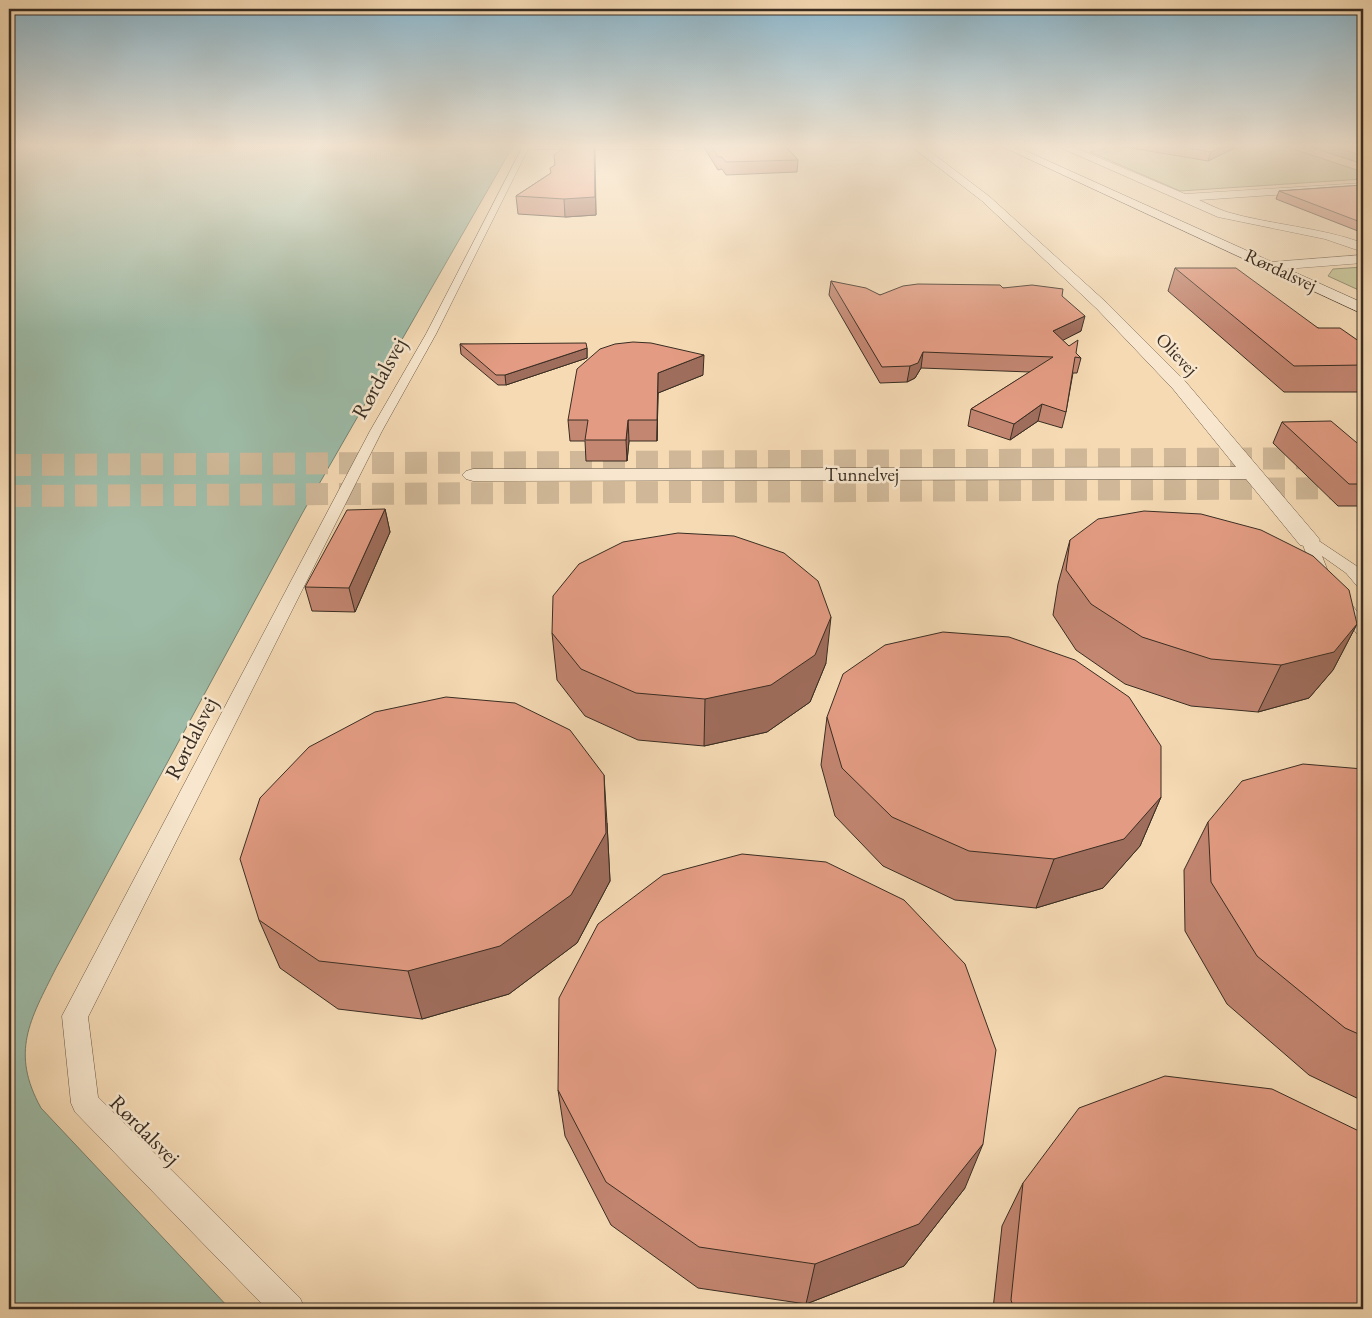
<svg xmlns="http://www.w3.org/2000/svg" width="1372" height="1318" font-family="'EB Garamond',serif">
	<rect width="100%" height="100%" fill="#f5dab4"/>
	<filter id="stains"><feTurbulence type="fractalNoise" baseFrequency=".004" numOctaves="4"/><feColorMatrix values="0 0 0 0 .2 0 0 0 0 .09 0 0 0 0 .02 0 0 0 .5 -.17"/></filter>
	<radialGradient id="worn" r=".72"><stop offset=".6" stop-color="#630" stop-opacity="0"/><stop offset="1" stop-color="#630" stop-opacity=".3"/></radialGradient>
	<!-- green -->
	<path fill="#bdbf8c" stroke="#7b7657" d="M 1102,146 L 1284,146 L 1363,172 L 1363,179 L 1180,191 L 1090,152 L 1107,148 Z
		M 1307,146 L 1332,146 L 1363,156 L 1363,164 Z
		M 1363,267 L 1363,292 L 1328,276 L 1333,269 Z"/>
	<!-- water -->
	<path fill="#9dbba7" stroke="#758272" d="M 9,146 L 513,146 L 303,512 L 56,968 C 30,1020 10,1052 41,1108 L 230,1309 L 9,1309 Z"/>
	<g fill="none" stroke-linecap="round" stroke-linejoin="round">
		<!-- highway-tunnel -->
		<path stroke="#cfb797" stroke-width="22" stroke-dasharray="22 11" stroke-linecap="butt" d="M 9,465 L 1363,458
			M 9,496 L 1363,488"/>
		<defs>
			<path id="lane" d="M 523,146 L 676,147 L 673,149 L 528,149 L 436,334 L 382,431 L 88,1017 L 98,1097 L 300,1298 L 305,1309 L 267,1309 L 75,1112 L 71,1103 L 62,1016 L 370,431 L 426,334 Z
				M 1308,536 L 1313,537 L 1358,567 L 1363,573 L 1363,588 L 1357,586 L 1346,573 L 1322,556 L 1331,579 L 1329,582 L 1317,582 L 1301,540 L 1303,537 Z
				M 1342,598 L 1348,600 L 1363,619 L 1363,635 L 1357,634 L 1334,603 L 1336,600 Z"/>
			<path id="street" d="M 694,146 C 688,151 674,152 668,147 Z
				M 911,146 L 923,146 L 990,197 L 1107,303 L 1185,381 L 1316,535 L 1320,540 L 1316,545 L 1308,547 L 1300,545 L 1246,479 L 473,481 L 466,479 L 462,475 L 466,471 L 473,469 L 1236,467 L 1173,389 L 1097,309 L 982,201 Z
				M 1057,146 L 1071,146 L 1185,194 L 1363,183 L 1363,189 L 1199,200 C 1208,204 1218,209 1227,212 C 1272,225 1319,227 1363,243 L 1363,252 L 1325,239 L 1218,217 Z
				M 1363,255 L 1363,263 L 1272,270 L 1265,266 L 1272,262 Z"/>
			<path id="secondary" d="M 1001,146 L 1015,146 L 1363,303 L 1363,314 Z"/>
		</defs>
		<!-- lane casing -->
		<use href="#lane" stroke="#685846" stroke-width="1"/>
		<!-- street casing -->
		<use href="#street" stroke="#685846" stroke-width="1"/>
		<!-- secondary casing -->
		<use href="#secondary" stroke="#392d22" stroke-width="1"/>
		<!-- lane -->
		<use href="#lane" fill="#f8e7ce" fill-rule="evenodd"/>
		<!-- street -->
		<use href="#street" fill="#f8e7ce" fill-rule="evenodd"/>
		<!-- secondary -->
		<use href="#secondary" fill="#f8e7ce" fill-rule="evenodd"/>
	</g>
	<!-- wall -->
	<path fill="#c38671" stroke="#392d22" d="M 562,146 L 595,146 L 596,215 L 565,217 L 518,214 L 516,196 L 551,173 L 562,149 Z
		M 703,146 L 785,146 L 798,160 L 797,172 L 726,175 L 722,169 L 718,170 Z
		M 1120,146 L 1239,146 L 1208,161 Z
		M 1363,185 L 1363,233 L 1276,199 L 1279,191 Z
		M 1175,268 L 1318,328 L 1363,344 L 1363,392 L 1284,392 L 1168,291 Z
		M 831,281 L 880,295 L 1003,288 L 1062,296 L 1081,331 L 1062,340 L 1081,358 L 1077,373 L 1073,373 L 1066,412 L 1062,428 L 1038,421 L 1010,440 L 968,426 L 971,409 L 1030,372 L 921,368 L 915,378 L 907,382 L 880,383 L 829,295 Z
		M 460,344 L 587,348 L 587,358 L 506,385 L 498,385 L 461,354 Z
		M 703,375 L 658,393 L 657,441 L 629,441 L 627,461 L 586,461 L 585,441 L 570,441 L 568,420 Z
		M 1282,422 L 1363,448 L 1363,506 L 1338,506 L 1273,443 Z
		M 385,509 L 390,532 L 355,612 L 312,611 L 305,587 Z
		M 1070,540 L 1357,624 L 1333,670 L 1309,698 L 1258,712 L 1191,706 L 1125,684 L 1076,650 L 1053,615 L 1058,584 Z
		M 552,633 L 826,663 L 810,702 L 767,732 L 704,746 L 638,740 L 585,716 L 557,680 Z
		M 827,717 L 1161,797 L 1140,846 L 1103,888 L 1036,908 L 955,900 L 883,866 L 835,816 L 821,765 Z
		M 1363,769 L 1363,1101 L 1309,1075 L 1227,1004 L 1185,931 L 1184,870 L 1208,822 Z
		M 607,823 L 610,881 L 577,943 L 509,994 L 422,1019 L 338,1009 L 280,968 L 259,920 Z
		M 558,1090 L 965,1188 L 904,1266 L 806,1304 L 698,1288 L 611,1225 L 565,1136 Z
		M 1023,1183 L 1363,1309 L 993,1309 L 1002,1226 Z"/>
	<!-- shaded-wall -->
	<path fill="#9f6d5c" stroke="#392d22" d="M 594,146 L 596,215 L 565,217 L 564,199 Z
		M 1223,146 L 1239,146 L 1208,161 L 1211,152 Z
		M 1085,316 L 1081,331 L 1050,347 L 1053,331 Z
		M 587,348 L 587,358 L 506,385 L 505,375 Z
		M 923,352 L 921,368 L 915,378 L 907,382 L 910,366 Z
		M 704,355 L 703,375 L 658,393 L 657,441 L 658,373 Z
		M 1042,404 L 1038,421 L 1010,440 L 1014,424 Z
		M 628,420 L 629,441 L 627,461 L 626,440 Z
		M 385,509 L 390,532 L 355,612 L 349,588 Z
		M 831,617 L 826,663 L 810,702 L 767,732 L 704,746 L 705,699 Z
		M 1357,624 L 1333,670 L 1309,698 L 1258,712 L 1281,665 Z
		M 604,775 L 607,823 L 610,881 L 577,943 L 509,994 L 422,1019 L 408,971 Z
		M 1161,797 L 1140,846 L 1103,888 L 1036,908 L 1054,859 Z
		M 983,1144 L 965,1188 L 904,1266 L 806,1304 L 815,1264 Z"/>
	<!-- building -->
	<path fill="#e39c83" stroke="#392d22" d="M 562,146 L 594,146 L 595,197 L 564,199 L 516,196 L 551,173 L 550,168 L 555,165 L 554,155 L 562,149 Z
		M 711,146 L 785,146 L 798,160 L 726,162 L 722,157 L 718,157 Z
		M 1175,146 L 1223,146 L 1211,152 Z
		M 1363,185 L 1363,223 L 1279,191 Z
		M 1175,268 L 1236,268 L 1318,328 L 1340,328 L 1363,344 L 1363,365 L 1294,366 Z
		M 831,281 L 866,288 L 880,295 L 903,286 L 918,284 L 1000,285 L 1003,288 L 1032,285 L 1063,289 L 1062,296 L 1085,316 L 1053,331 L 1069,346 L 1078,340 L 1076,353 L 1081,358 L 1075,357 L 1066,412 L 1042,404 L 1014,424 L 971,409 L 1053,357 L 923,352 L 918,363 L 910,366 L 882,367 Z
		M 633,342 L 651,343 L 704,355 L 658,373 L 657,420 L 628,420 L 626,440 L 585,440 L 588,420 L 568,420 L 577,369 L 600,349 L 615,344 Z
		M 586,343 L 587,348 L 505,375 L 496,375 L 460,344 Z
		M 1331,421 L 1363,448 L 1363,484 L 1349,484 L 1282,422 Z
		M 385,509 L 349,588 L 305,587 L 347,510 Z
		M 1144,511 L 1201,514 L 1261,530 L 1313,556 L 1349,590 L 1357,624 L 1334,652 L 1281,665 L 1211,659 L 1142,637 L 1091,604 L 1066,570 L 1070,540 L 1098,519 Z
		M 678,533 L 734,536 L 784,553 L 818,581 L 831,617 L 815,655 L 771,685 L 705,699 L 636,693 L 581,669 L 552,633 L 553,596 L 579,564 L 623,542 Z
		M 943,632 L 1009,637 L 1075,660 L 1129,697 L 1161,746 L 1161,797 L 1124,839 L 1054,859 L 969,851 L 892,817 L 842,768 L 827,717 L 843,674 L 885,645 Z
		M 446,697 L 515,703 L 570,730 L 604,775 L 606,833 L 571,895 L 500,946 L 408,971 L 319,961 L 259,920 L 240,859 L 260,798 L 309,747 L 375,712 Z
		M 1303,764 L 1363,769 L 1363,1036 L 1345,1028 L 1257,956 L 1211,882 L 1208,822 L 1242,781 Z
		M 742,854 L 826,862 L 904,900 L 965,964 L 996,1050 L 983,1144 L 919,1224 L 815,1264 L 699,1247 L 606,1182 L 558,1090 L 559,998 L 598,924 L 663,875 Z
		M 1165,1076 L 1272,1089 L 1363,1133 L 1363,1309 L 1014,1309 L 1011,1300 L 1023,1183 L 1079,1108 Z"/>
	<!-- sky -->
	<linearGradient id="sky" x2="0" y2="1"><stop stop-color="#8ab7ce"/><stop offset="0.44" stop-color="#faeedd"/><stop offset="1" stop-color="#faeedd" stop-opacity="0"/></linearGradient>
	<rect width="1372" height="331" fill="url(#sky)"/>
	<g text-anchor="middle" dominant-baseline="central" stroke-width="5" stroke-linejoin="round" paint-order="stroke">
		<!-- far-street labels -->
		<g font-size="19" fill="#392d22" stroke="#f8e7ce">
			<text transform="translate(1281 270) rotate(25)">Rørdalsvej</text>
			<text transform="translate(1177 354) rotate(46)">Olievej</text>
			<text x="862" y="474">Tunnelvej</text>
		</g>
		<!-- street labels -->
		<g font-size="22" fill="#392d22" stroke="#f8e7ce">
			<text transform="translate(379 378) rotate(-61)">Rørdalsvej</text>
			<text transform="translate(191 738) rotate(-63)">Rørdalsvej</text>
			<text transform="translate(145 1130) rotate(45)">Rørdalsvej</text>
		</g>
	</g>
	<!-- margin -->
	<rect width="1372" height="1318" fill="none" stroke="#f5dab4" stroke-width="30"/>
	<rect x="10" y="10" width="1352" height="1298" fill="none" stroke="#392d22" stroke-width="2.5"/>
	<rect x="15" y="15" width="1342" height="1288" fill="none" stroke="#392d22"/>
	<rect width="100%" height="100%" filter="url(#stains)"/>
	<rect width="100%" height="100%" fill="url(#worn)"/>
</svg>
